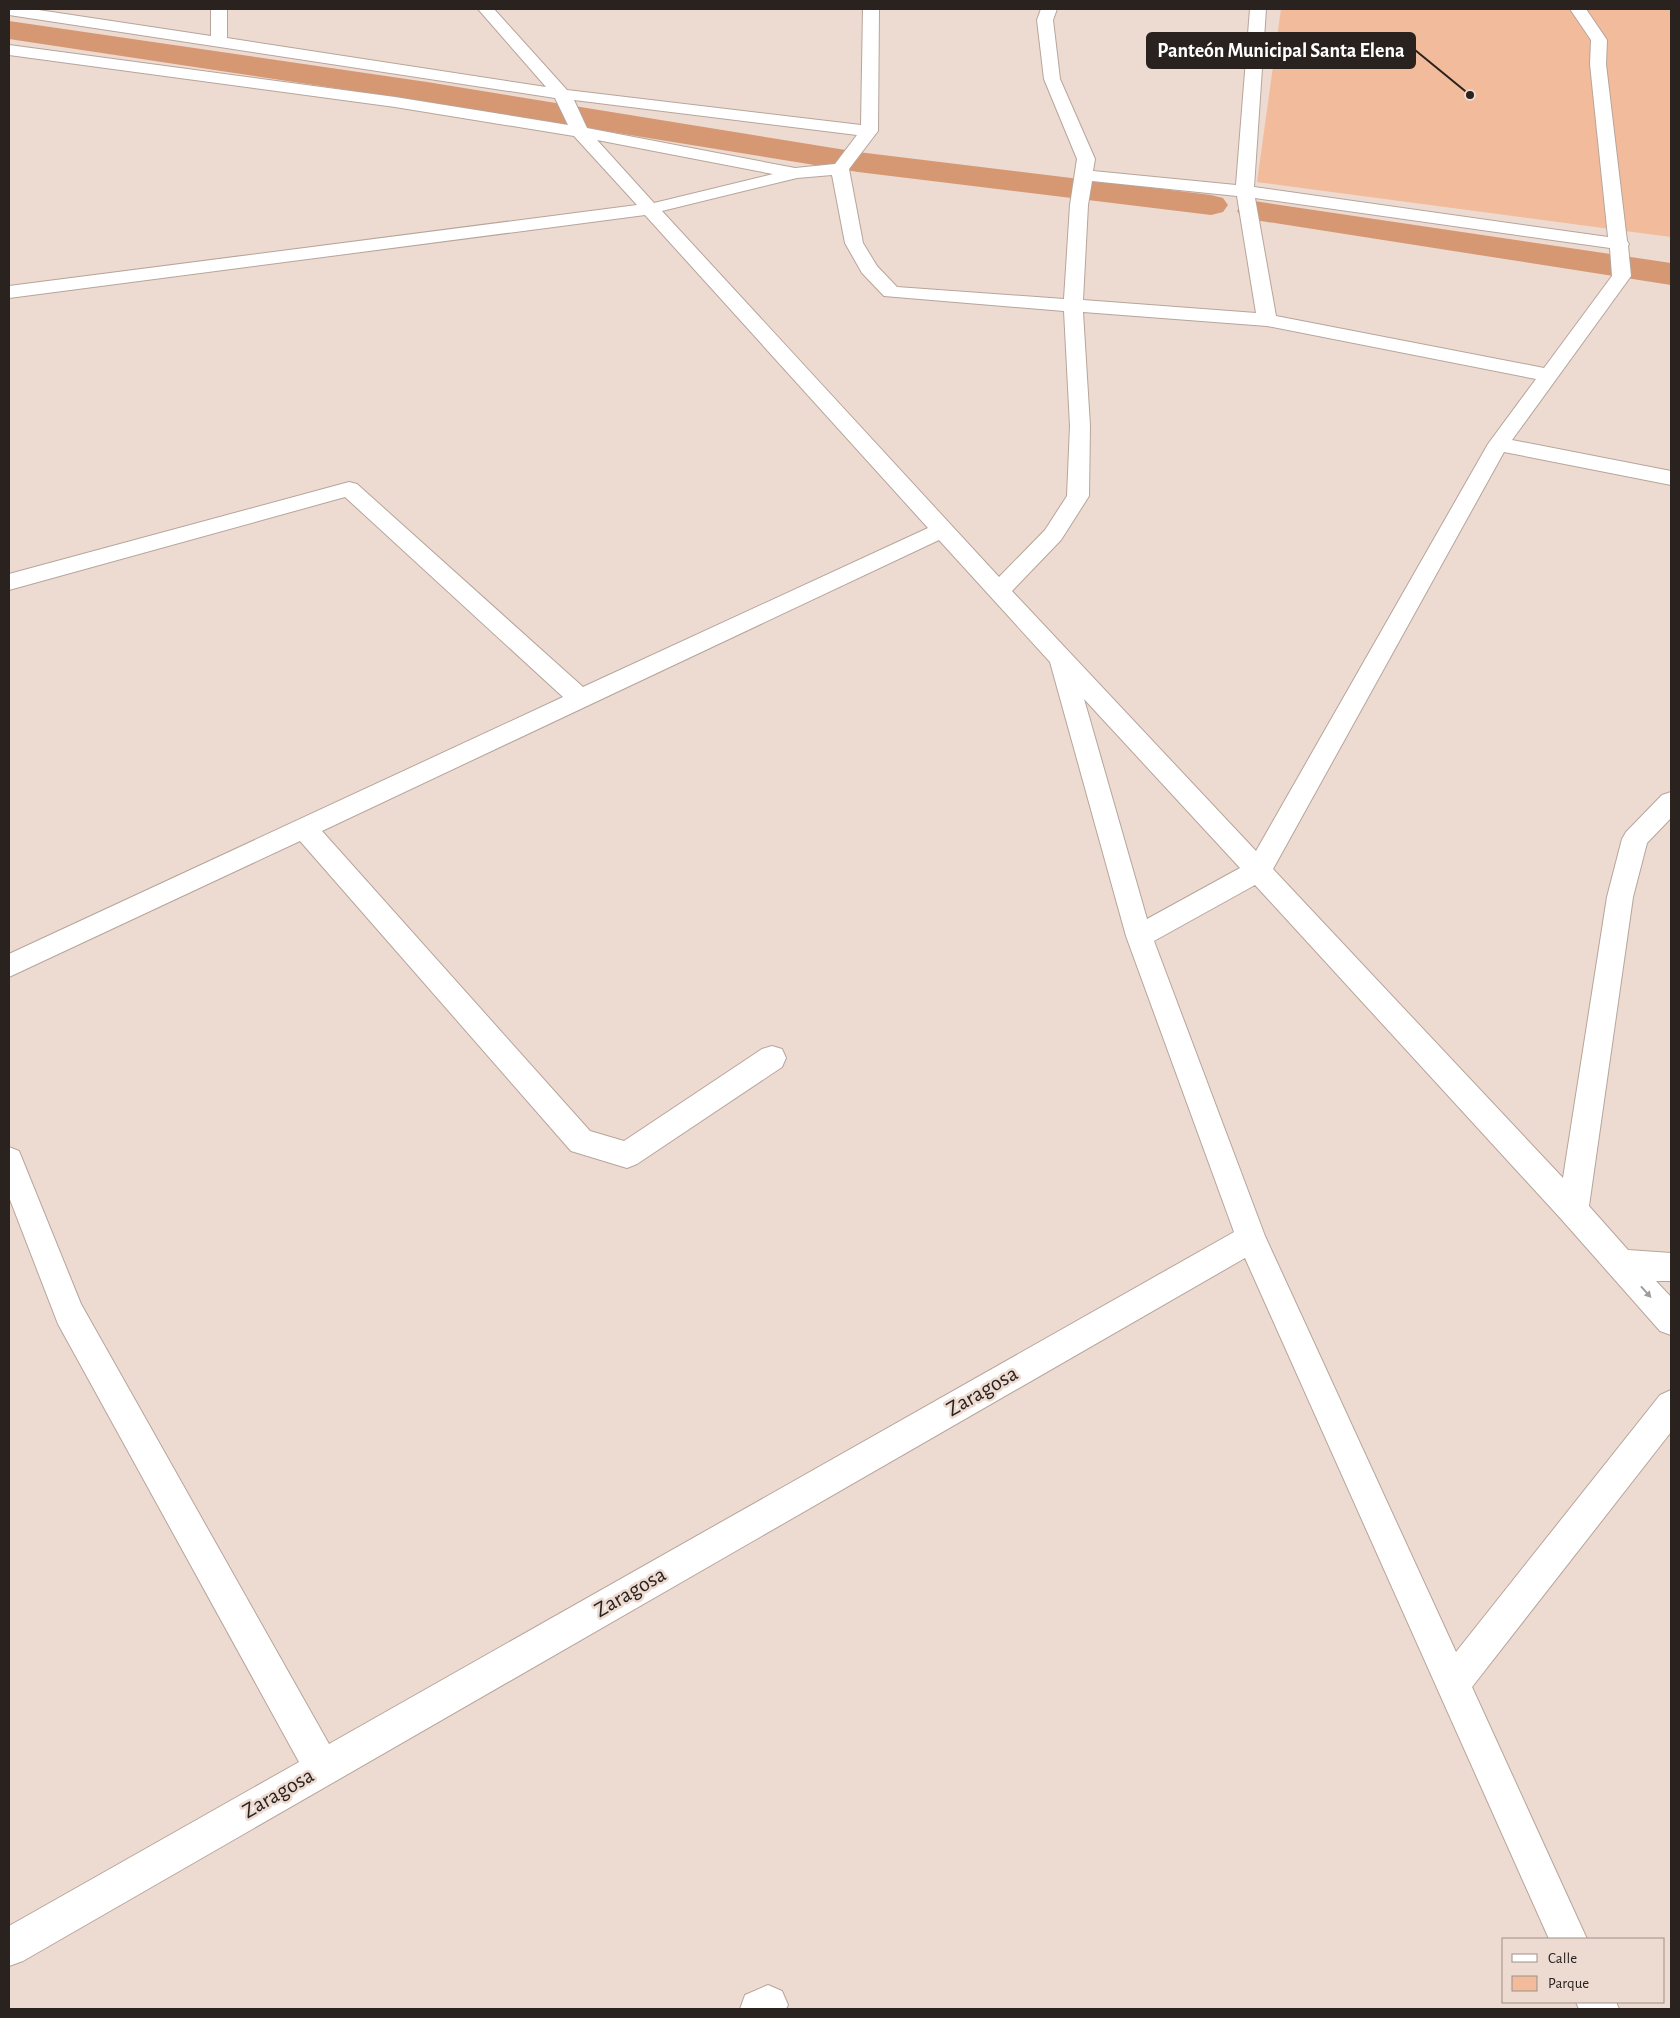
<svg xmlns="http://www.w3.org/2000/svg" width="1680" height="2018" font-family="'Alegreya Sans',sans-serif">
	<rect width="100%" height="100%" fill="#eddad0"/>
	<!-- green -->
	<path fill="#f2bb9b" d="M 1281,9 L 1671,9 L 1671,237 L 1257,182 Z"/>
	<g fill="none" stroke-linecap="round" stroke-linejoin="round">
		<!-- canal -->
		<path fill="#d69773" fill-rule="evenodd" d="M 9,21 L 427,82 L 858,152 L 1211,195 L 1223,198 L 1228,205 L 1223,212 L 1211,215 L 858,172 L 427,102 L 9,39 Z
			M 1254,201 L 1671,263 L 1671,285 L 1242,218 L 1237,211 L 1242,204 Z"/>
		<defs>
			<path id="minor" d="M 9,9 L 32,9 L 211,36 L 211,9 L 227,9 L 227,38 L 546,87 L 478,9 L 494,9 L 567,90 L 861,125 L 863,9 L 879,9 L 878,131 L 849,169 L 863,243 L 877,266 L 897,287 L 1064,299 L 1070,205 L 1077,159 L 1044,79 L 1037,20 L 1041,9 L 1057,9 L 1053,20 L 1060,79 L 1095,159 L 1093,171 L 1236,185 L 1250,9 L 1266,9 L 1254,187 L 1608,237 L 1590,64 L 1591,40 L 1570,9 L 1586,9 L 1607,40 L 1606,64 L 1627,241 L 1629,244 L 1628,246 L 1631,276 L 1512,440 L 1671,471 L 1671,485 L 1504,452 L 1273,869 L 1563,1178 L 1607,897 L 1622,839 L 1626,832 L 1662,795 L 1671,792 L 1671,818 L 1647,843 L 1633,897 L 1589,1206 L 1628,1250 L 1671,1253 L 1671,1281 L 1656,1281 L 1671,1297 L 1671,1335 L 1660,1331 L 1562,1220 L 1255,885 L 1154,941 L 1265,1236 L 1456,1652 L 1660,1395 L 1671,1390 L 1671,1432 L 1472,1687 L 1587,1939 L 1549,1939 L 1245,1258 L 23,1961 L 9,1966 L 9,1926 L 299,1762 L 58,1324 L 9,1197 L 9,1147 L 19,1151 L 81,1304 L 329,1744 L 1234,1232 L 1126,936 L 1050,662 L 939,540 L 322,831 L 590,1131 L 624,1141 L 762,1049 L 772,1046 L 782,1049 L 786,1058 L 782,1067 L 637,1164 L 627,1168 L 571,1151 L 300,841 L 9,977 L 9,954 L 563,697 L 345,497 L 9,590 L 9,574 L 349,482 L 357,484 L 583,687 L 928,528 L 645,215 L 9,298 L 9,286 L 637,205 L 574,136 L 395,107 L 9,55 L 9,45 L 395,97 L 568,125 L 555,98 L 9,15 ZM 574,100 L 857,135 L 835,164 L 795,168 L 587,128 ZM 597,140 L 773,174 L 654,203 ZM 832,175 L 845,243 L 862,273 L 884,296 L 1064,311 L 1070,426 L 1067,496 L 1045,530 L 999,577 L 662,211 L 797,178 ZM 1092,181 L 1237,196 L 1256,313 L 1083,300 L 1088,205 ZM 1255,198 L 1610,248 L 1612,276 L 1544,368 L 1276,316 ZM 1083,312 L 1267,326 L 1536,379 L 1488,444 L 1256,851 L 1012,591 L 1061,540 L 1089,496 L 1090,426 ZM 1084,699 L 1240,868 L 1147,919 Z
				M 768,1985 L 782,1991 L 788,2005 L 786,2009 L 740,2009 L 745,1995 Z
				M 1576,2002 L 1616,2002 L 1619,2009 L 1579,2009 Z"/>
		</defs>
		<!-- minor casing -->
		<use href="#minor" stroke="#b7a59b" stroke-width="2"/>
		<!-- minor -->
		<use href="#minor" fill="#fff" fill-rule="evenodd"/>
	</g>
	<!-- one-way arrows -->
	<defs><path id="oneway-solid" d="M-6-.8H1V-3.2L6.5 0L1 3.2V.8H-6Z" transform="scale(1.25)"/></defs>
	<use fill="#9f9c9a" href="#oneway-solid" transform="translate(1646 1292) rotate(48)"/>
	<g text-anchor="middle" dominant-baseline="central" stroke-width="5" stroke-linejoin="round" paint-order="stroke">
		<!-- near-street labels -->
		<g font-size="22" fill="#29221f" stroke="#eddad0">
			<text transform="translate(982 1391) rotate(-30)">Zaragosa</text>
			<text transform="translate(630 1592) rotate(-30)">Zaragosa</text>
			<text transform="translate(278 1793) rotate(-30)">Zaragosa</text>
		</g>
	</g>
	<!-- callouts -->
	<path fill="none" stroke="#29221f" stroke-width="2" d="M1470 95L1415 50"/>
	<circle fill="#29221f" stroke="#eddad0" stroke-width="2" cx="1470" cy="95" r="5"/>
	<rect fill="#29221f" stroke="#29221f" stroke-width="2" x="1147" y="33" width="268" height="35" rx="5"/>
	<g font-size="20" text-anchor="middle" font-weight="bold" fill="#fff">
		<text x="1281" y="57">Panteón Municipal Santa Elena</text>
	</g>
	<!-- border -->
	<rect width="1680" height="2018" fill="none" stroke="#29221f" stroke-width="20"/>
	<!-- legend -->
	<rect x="1502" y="1938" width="162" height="65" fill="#eddad0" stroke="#9f9089"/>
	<rect x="1512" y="1954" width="25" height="8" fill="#ffffff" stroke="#9f9089"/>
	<text x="1548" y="1963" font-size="15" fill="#29221f">Calle</text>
	<rect x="1512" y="1976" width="25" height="15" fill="#f2bb9b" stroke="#9f9089"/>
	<text x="1548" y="1988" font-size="15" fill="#29221f">Parque</text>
</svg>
